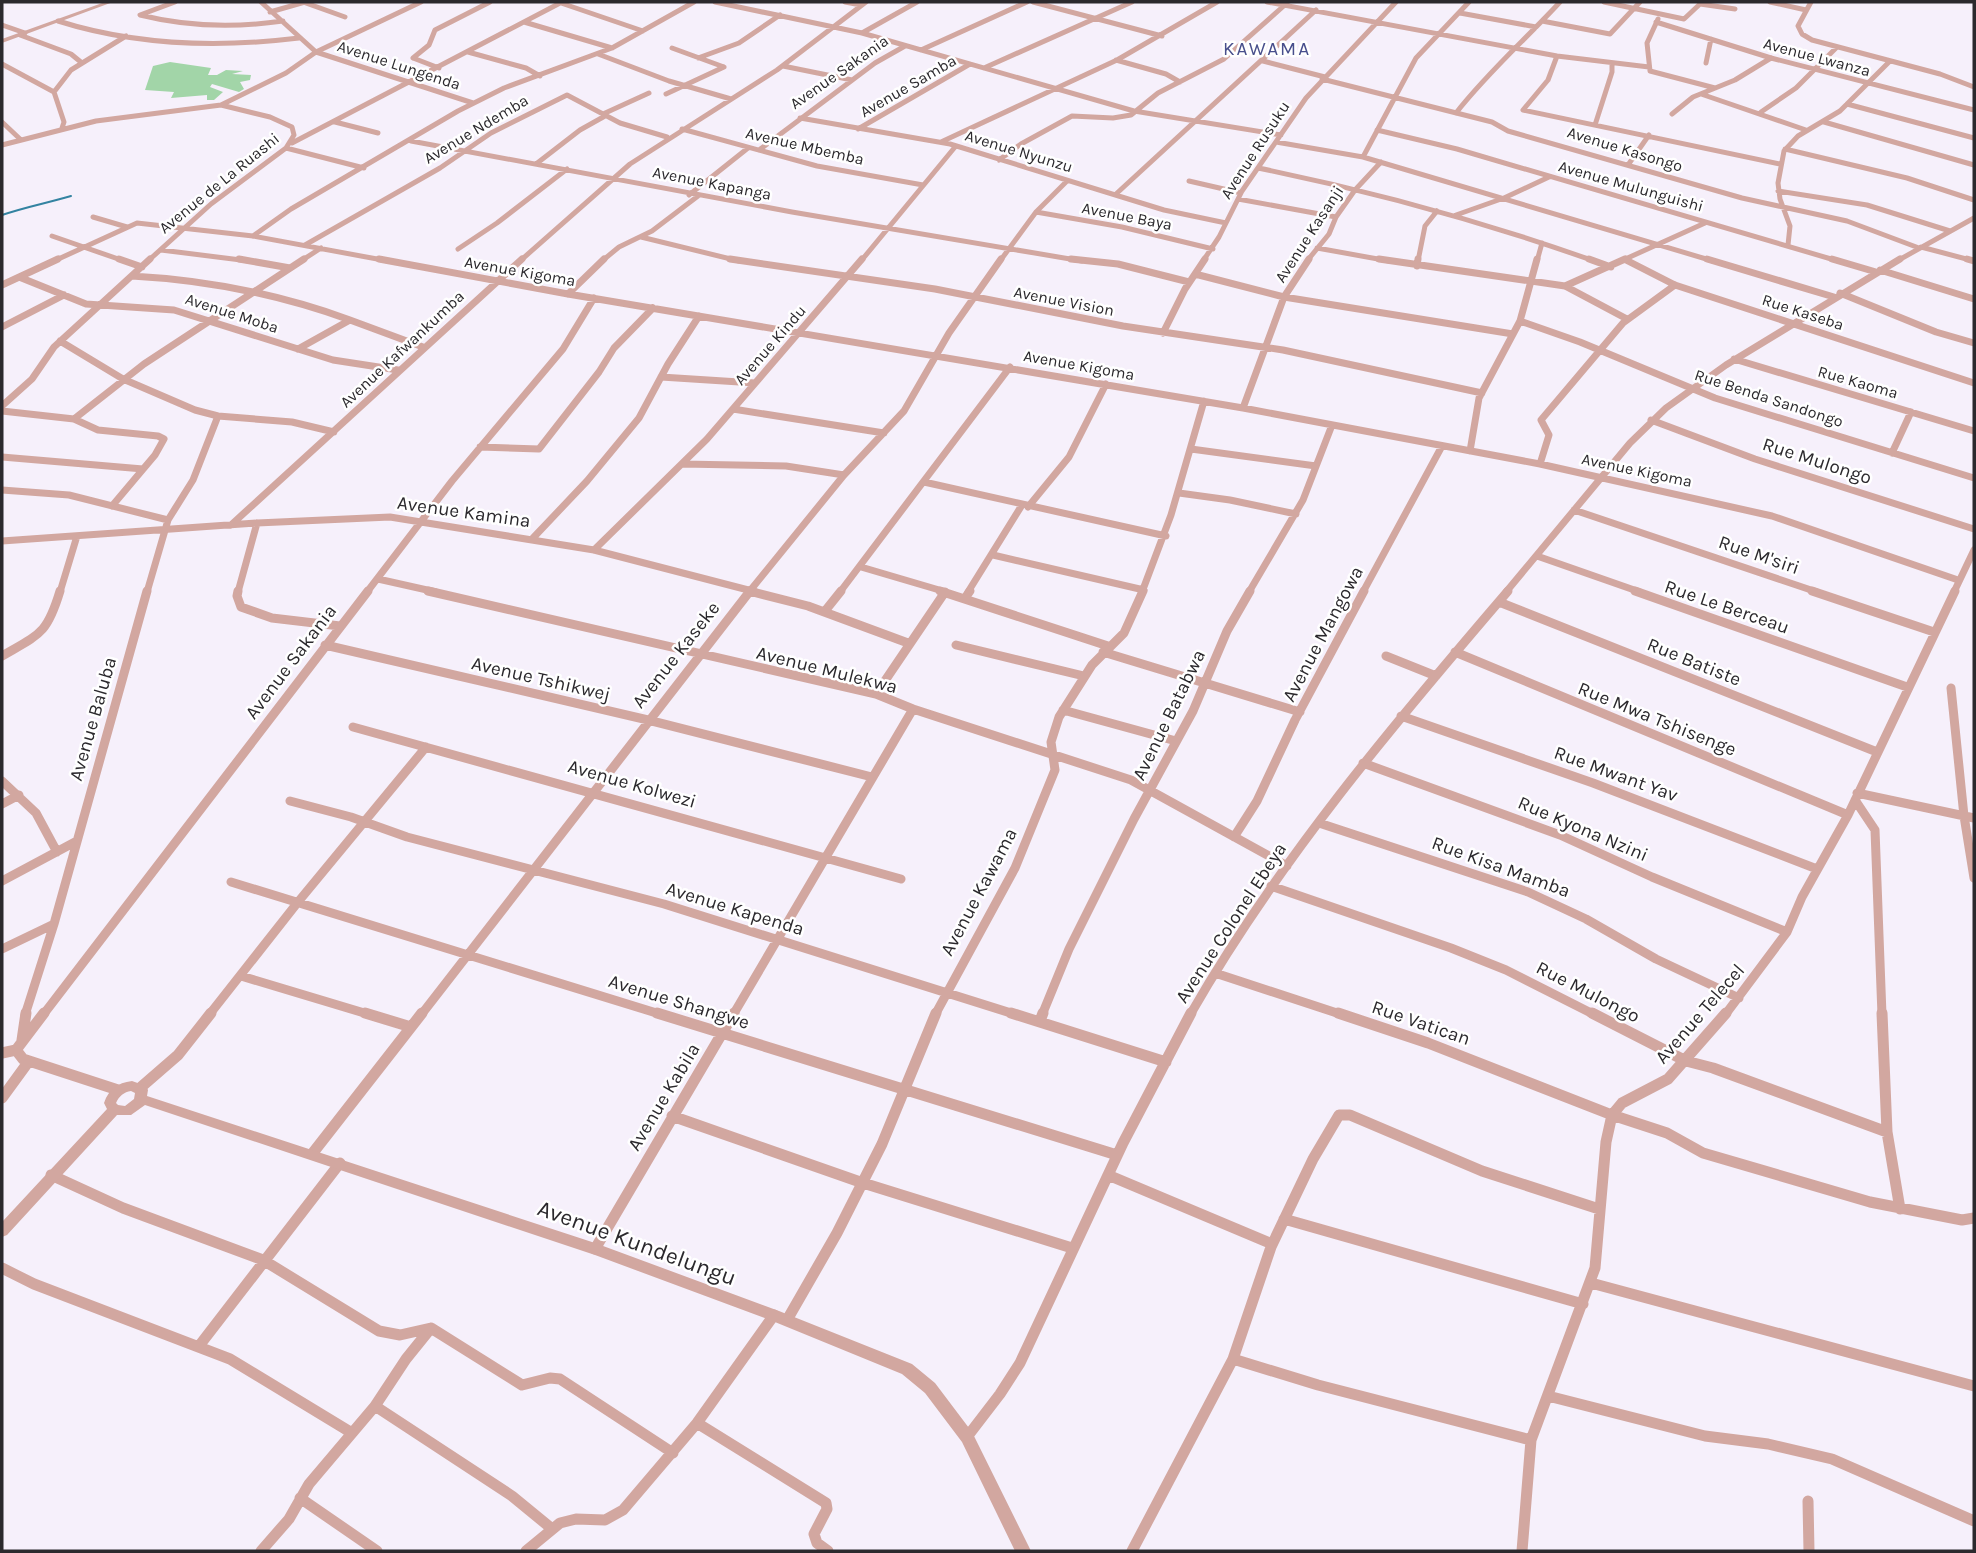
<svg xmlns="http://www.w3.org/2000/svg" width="1976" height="1553" font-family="Karla,sans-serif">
	<rect width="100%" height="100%" fill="#f6f0fb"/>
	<!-- green -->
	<path fill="#a2d5a8" d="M 170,62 L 211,68 L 208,75 L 217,75 L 226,70 L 243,71 L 232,74 L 251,75 L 250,80 L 240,82 L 244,89 L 239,92 L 212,84 L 210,87 L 223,92 L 214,100 L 207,100 L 207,95 L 171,98 L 174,92 L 145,90 L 153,66 Z"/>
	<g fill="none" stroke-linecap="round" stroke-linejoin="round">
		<!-- stream -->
		<path stroke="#3383a1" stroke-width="2" d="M 2,215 C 25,207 47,203 71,196"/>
		<!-- minor-far3 -->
		<path stroke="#d2a7a0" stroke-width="5" d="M 175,2 L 140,15 C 188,27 234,28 283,21
			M 303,2 L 345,17
			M 715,2 L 862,33 L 1134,111 L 1281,135
			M 845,2 L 861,5
			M 1033,2 L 1162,36
			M 1267,2 L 1557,56 L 1649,67
			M 1604,2 L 1684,19 L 1700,4 L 1735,9
			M 1770,2 L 1806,10
			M 1811,2 L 1798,26 L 1802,34 L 1812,40 L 1940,74 L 1974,87
			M 561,3 L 643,31
			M 270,12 L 305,2
			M 1460,13 L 1536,27
			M 1658,19 L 1647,43 L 1650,71 L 1715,88
			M 58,21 C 137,46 217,48 299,38
			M 1542,21 L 1610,34 L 1640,2
			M 524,22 L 612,48
			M 1656,22 L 1771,58 L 1974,110
			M 2,25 L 25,33
			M 862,33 L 917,2
			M 20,35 L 71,54 L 82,63
			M 672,48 L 724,67
			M 921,50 L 1027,2
			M 316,52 L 473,103
			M 316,52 L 421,2
			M 468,52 L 526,68 L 540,76
			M 598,54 L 669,81 L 731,99
			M 1557,56 L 1548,80 L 1523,110 L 1780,164
			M 413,58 L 429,45 L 435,30 L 490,2
			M 413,58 L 439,68
			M 698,58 L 739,43 L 780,15
			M 1116,60 L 1166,74 L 1180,82
			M 1263,61 L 1325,77
			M 1706,63 L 1711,39
			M 2,64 L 54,92 L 64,122 L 62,128
			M 783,66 L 852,80
			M 984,68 L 1132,2
			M 1322,79 L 1492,122 L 1508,131 L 1742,198 L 1847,221 L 1919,248
			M 54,92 L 71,70 L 126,36
			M 666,94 L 724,67
			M 1701,94 L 1806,130
			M 1847,104 L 1974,138
			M 221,105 L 286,73 L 316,52 L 261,2
			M 1761,112 L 1796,88 L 1836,48
			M 1456,113 C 1488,72 1525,40 1560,2
			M 603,114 L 649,93
			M 1672,114 L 1693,97 L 1735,80 L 1771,58
			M 800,118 L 950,144 L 1164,210 L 1226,223
			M 2,122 L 20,139
			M 335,122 L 378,133
			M 1824,122 L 1974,165
			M 1595,125 L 1612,72 L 1612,64
			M 682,129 L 817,166 L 923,185
			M 858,129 L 970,64
			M 1377,130 L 1457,149 L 1838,261
			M 411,141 L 792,212 L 1082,261
			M 941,142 L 1117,60 L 1217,2
			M 1276,142 L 1363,157 L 1713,261
			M 292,143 L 562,2
			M 2,145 L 96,121 L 221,105 L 270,117 L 292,127 L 294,135 L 286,148 L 211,204 L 148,261
			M 286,148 L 364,168
			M 1785,149 L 1907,178 L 1974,200
			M 759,150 L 875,63 L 905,46
			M 1363,157 L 1416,58 L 1469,2
			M 999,160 L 1021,144 L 1072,116 L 1113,118 L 1131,115 L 1158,93 L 1224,59 L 1287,3
			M 536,164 L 580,130 L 605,116
			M 1628,165 L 1649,135
			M 1258,168 C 1372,191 1484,222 1594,261
			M 1189,181 L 1241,193
			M 1778,191 L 1867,205 L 1950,231
			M 1116,194 L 1316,10
			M 689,195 L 748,148
			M 1238,199 L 1336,217
			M 1036,212 L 1122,227 L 1213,249
			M 1456,215 L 1504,198 L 1549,177
			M 93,217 L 127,227
			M 52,236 L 124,261
			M 253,236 L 291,209 L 458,111 L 504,88 L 612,48 L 694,2
			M 641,237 L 739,261
			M 305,245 L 440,168 L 491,133 L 567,95 L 620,123 L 667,137
			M 1788,245 L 1790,226 L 1780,199 L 1778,183 L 1784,151 L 1798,136 L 1840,111 L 1890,61
			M 1921,247 L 1974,261
			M 1317,248 L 1389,261
			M 458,249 L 497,223 L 567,169
			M 161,250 L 249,261
			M 54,261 L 137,223 L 253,236 L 388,261
			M 301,261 L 321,248
			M 520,261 L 630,164 L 777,70 L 866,2
			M 602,261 L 619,247 L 652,231 L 698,196
			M 861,261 L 955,147
			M 1000,261 L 1036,212 L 1067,181
			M 1203,261 L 1219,237 L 1242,191 L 1306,98 L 1396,2
			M 1307,261 L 1329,234 L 1336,217 L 1355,190 L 1381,162
			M 1418,261 L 1425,226 L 1437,211
			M 1537,261 L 1542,243
			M 1621,261 L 1705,223
			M 1897,261 L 1974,218"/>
		<!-- minor-far2 -->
		<path stroke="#d2a7a0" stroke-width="7" d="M 119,259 L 142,267
			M 239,259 L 290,268
			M 379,259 L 568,294 L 1243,408 L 1540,464 L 1772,516 L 1958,580
			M 730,259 L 935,289 L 1123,326 L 1283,350 L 1482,393
			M 1071,259 L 1118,264 L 1189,282
			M 1379,259 L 1565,286 L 1627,319
			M 1589,259 L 1611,267
			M 1707,259 L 1834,297
			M 1832,259 L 1876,272
			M 1967,259 L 1974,261
			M 1626,260 L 1675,285 L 1974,383
			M 1417,266 L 1418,259
			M 1880,270 L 1974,299
			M 1195,274 L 1284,297 L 1513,334
			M 132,276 C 207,280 279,294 350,320
			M 19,277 L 86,304 L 174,310 L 333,360 L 398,370
			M 2,285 L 58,259
			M 1565,286 L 1625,259
			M 1840,293 L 1936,332 L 1974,343
			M 568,294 L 604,259
			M 1520,321 L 1580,342 L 1715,398 L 1974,478
			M 2,327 L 64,295
			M 1163,333 L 1185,289 L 1205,259
			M 60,341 L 123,379 L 195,410 L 218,416 L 292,422 L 334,432
			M 298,349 L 350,320 L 423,347
			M 1734,359 L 1974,431
			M 661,377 L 755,383
			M 2,406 L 32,379 L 54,347 L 150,259
			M 1243,408 L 1284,297 L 1309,259
			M 733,409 L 884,433
			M 2,411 L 74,419 L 98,430 L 158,436 L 164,439 L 155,455 L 112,506
			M 74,419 L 144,364 L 304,259
			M 1651,420 L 1755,459 L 1974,529
			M 480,447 L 539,449 L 599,372 L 614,348 L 653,308
			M 1191,449 L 1316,466
			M 1470,451 L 1479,398 L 1520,321 L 1537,259
			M 1892,453 L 1911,412
			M 2,457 L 143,469
			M 682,464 L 786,466 L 844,475
			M 1540,464 L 1549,435 L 1541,420 L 1623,323 L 1675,285
			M 924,482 L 1166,536
			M 2,490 L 69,495 L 168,520
			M 1179,493 L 1230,500 L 1296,514
			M 1028,507 L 1069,457 L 1106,384
			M 1574,510 L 1817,592
			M 231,525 L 522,259
			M 533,538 L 587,481 L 639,418 L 668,364 L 699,316
			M 2,541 L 257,523 L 390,517 L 594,550 L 756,592
			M 594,550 L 707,439 L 862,259
			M 993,555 L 1144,590
			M 1537,556 L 1640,592
			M 861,567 L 946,592
			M 378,579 L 436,592
			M 60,592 L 77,536
			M 147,592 L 168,520 L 193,480 L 218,416
			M 238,592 L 257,523
			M 367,592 L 452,481 L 563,349 L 594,298
			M 749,592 L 844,475 L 904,411 L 949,333 L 1001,259
			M 840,592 L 1010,367
			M 968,592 L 1022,505
			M 1142,592 L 1171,515 L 1204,401
			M 1249,592 L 1303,500 L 1332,425
			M 1363,592 L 1442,446
			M 1506,592 L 1630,443 L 1666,408 L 1726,365 L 1900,259
			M 1954,592 L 1974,550"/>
		<!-- minor-far1 -->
		<path stroke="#d2a7a0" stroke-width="9" d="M 238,591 L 237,596 L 241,607 L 272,618 L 340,626
			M 428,591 L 876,694 L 913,709 L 1131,780 L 1287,866
			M 749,591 L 808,606 L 908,643
			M 940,591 L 1108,646
			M 1635,591 L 1907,687
			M 1812,591 L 1934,632
			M 965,598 L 970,591
			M 1499,602 L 1877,752
			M 825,611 L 841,591
			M 325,645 L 648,720 L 872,777
			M 956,645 L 1084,676
			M 1103,652 L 1300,712
			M 1455,652 L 1848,815
			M 2,656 C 40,634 47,634 60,591
			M 1386,656 L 1436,676
			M 1951,688 L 1964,816 L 1974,878
			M 876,694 L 945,592
			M 1063,710 L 1176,741
			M 1401,716 L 1593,783 L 1817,869
			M 353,727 L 901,879
			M 1363,763 L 1560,835 L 1652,877 L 1787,932
			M 2,781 L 36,813 L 57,852
			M 1857,793 L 1974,818
			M 1855,800 L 1875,830 L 1882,1015
			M 290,801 L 351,817 L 407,837 L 664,904 L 1017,1015
			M 2,804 L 19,795
			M 1319,823 L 1528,892 L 1586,919 L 1656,959 L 1739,998
			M 1234,837 L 1257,801 L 1295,720 L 1364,591
			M 2,881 L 75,842
			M 231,882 L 663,1015
			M 1271,886 L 1451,948 L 1506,970 L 1595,1015
			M 2,949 L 54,924
			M 1215,973 L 1343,1015
			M 241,976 L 371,1015
			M 25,1015 L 54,924 L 147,591
			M 43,1015 L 368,591
			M 209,1015 L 298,902 L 426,747
			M 421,1015 L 750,591
			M 733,1015 L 913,709
			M 935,1015 L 1015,868 L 1055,770 L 1051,742 L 1059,717 L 1092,665 L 1124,633 L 1143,591
			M 1042,1015 L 1069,949 L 1134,819 L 1193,711 L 1227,631 L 1250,591
			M 1190,1015 C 1278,861 1393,725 1508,591
			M 1725,1015 L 1787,932 L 1802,897 L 1848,815 L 1955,591"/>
		<!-- minor -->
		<path stroke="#d2a7a0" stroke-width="11" d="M 365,1013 L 411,1027
			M 657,1013 L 1117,1155
			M 1011,1013 L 1166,1062
			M 1338,1013 L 1428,1043 L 1612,1115 L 1667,1133 L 1703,1153 L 1870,1202 L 1962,1220 L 1974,1218
			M 1592,1013 L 1686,1061 L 1713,1068 L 1887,1132
			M 1882,1013 L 1887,1132 L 1900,1209
			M 1040,1021 L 1043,1013
			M 22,1040 L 26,1013
			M 16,1050 L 44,1013
			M 16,1050 L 23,1059 L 118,1090
			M 2,1053 L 16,1050
			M 140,1088 L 178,1055 L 211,1013
			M 2,1098 L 29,1061
			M 672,1116 L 863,1183 L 1072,1248
			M 312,1154 L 422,1013
			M 51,1175 L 123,1208 L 263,1260 L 379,1331 L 400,1335 L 431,1328 L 522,1385 L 550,1378 L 560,1379 L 673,1453
			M 1108,1175 L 1272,1244
			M 1284,1219 L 1583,1304
			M 595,1249 L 734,1013
			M 2,1268 L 34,1284 L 230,1359 L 352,1433
			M 1591,1283 L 1974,1386
			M 787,1320 L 837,1233 L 882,1144 L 936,1013
			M 199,1346 L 340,1163
			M 1233,1359 L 1318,1385 L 1531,1440
			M 1548,1396 L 1705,1436 L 1768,1444 L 1832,1459 L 1974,1521
			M 375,1406 L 512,1496 L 551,1528
			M 697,1423 L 826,1503 L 827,1509 L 814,1534 L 817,1543 L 828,1551
			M 967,1437 L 1000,1394 L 1020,1363 L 1123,1143 L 1191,1013
			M 300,1498 L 377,1551
			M 1808,1501 L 1809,1551
			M 261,1551 L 289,1519 L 309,1484 L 375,1406 L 406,1359 L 431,1328
			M 526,1551 L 560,1523 L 576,1519 L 605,1520 L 623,1510 L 697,1423 L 774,1315
			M 1132,1551 L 1233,1359 L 1271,1247 L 1313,1159 L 1339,1115 L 1350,1115 L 1482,1171 L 1599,1209
			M 1522,1551 L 1531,1440 L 1595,1268 L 1606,1142 L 1612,1115 L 1622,1103 L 1668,1079 L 1726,1013"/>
		<!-- tertiary -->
		<path fill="#d2a7a0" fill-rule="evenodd" d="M 105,2 L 113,2 L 2,43 L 2,39 Z
			M 132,1081 L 146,1086 L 148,1090 L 147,1096 L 595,1243 L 779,1311 L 912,1364 L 935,1383 L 972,1432 L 1031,1551 L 1015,1551 L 962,1442 L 925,1393 L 902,1374 L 770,1320 L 595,1255 L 145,1105 L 131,1115 L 117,1115 L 7,1235 L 2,1237 L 2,1222 L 107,1109 L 104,1103 C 109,1089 117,1083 132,1081 ZM 131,1091 L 135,1093 L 134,1099 L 125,1106 L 118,1105 L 116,1103 C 119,1096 124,1092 131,1091 Z"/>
	</g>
	<g text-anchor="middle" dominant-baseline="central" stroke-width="5" stroke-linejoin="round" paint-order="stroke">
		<!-- far-street labels -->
		<g font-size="16" fill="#2b292d" stroke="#fff">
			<text transform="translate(1817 57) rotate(15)">Avenue Lwanza</text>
			<text transform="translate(399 65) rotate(18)">Avenue Lungenda</text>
			<text transform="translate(839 72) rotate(-35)">Avenue Sakania</text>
			<text transform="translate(908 86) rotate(-30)">Avenue Samba</text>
			<text transform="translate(476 129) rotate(-31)">Avenue Ndemba</text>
			<text transform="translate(805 146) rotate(13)">Avenue Mbemba</text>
			<text transform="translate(1625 149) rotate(17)">Avenue Kasongo</text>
			<text transform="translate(1255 150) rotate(-57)">Avenue Rusuku</text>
			<text transform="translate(1019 151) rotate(17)">Avenue Nyunzu</text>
			<text transform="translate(219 183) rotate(-39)">Avenue de La Ruashi</text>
			<text transform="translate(712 183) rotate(11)">Avenue Kapanga</text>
			<text transform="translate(1631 186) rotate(16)">Avenue Mulunguishi</text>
			<text transform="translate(1127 216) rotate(11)">Avenue Baya</text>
			<text transform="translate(1309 234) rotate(-57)">Avenue Kasanji</text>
			<text transform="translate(520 271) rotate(10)">Avenue Kigoma</text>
			<text transform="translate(1064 301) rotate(11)">Avenue Vision</text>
			<text transform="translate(1803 312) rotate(18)">Rue Kaseba</text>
			<text transform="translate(232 313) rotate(18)">Avenue Moba</text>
			<text transform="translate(770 345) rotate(-49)">Avenue Kindu</text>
			<text transform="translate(402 349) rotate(-43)">Avenue Kafwankumba</text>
			<text transform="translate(1079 365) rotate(10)">Avenue Kigoma</text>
			<text transform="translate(1858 382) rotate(16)">Rue Kaoma</text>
			<text transform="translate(1769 398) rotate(18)">Rue Benda Sandongo</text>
			<text transform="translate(1637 470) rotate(12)">Avenue Kigoma</text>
		</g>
		<!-- far-quarter labels -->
		<g font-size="19" letter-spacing="2" fill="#484f8c" stroke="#fff">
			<text x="1267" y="49">KAWAMA</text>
		</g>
		<!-- street labels -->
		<g font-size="19" fill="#2b292d" stroke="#fff">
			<text transform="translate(1817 461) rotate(18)">Rue Mulongo</text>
			<text transform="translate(464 512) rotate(8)">Avenue Kamina</text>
			<text transform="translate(1759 555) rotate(19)">Rue M'siri</text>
			<text transform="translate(1727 607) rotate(19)">Rue Le Berceau</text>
			<text transform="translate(1323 634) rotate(-62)">Avenue Mangowa</text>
			<text transform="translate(676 655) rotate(-52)">Avenue Kaseke</text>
			<text transform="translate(291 662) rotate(-53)">Avenue Sakania</text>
			<text transform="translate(1694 662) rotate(22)">Rue Batiste</text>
			<text transform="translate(827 670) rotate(14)">Avenue Mulekwa</text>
			<text transform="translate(541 679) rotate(13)">Avenue Tshikwej</text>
			<text transform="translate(1169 715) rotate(-64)">Avenue Batabwa</text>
			<text transform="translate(93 719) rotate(-74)">Avenue Baluba</text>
			<text transform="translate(1657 719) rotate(22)">Rue Mwa Tshisenge</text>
			<text transform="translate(1616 774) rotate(20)">Rue Mwant Yav</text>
			<text transform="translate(632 784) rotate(16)">Avenue Kolwezi</text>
			<text transform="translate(1583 829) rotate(23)">Rue Kyona Nzini</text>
			<text transform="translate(1501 867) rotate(20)">Rue Kisa Mamba</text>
			<text transform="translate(979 892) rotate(-62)">Avenue Kawama</text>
			<text transform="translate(735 909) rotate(17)">Avenue Kapenda</text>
			<text transform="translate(1231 923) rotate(-57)">Avenue Colonel Ebeya</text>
			<text transform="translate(1588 992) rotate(27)">Rue Mulongo</text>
			<text transform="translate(679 1002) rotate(17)">Avenue Shangwe</text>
			<text transform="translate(1700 1014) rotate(-49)">Avenue Telecel</text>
			<text transform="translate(1421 1023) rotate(19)">Rue Vatican</text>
			<text transform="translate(664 1097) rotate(-59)">Avenue Kabila</text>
		</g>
		<!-- near-street labels -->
		<g font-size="23" fill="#2b292d" stroke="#fff">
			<text transform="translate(637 1243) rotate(20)">Avenue Kundelungu</text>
		</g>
	</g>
	<!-- border -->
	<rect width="1976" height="1553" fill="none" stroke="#2b292d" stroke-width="7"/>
</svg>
